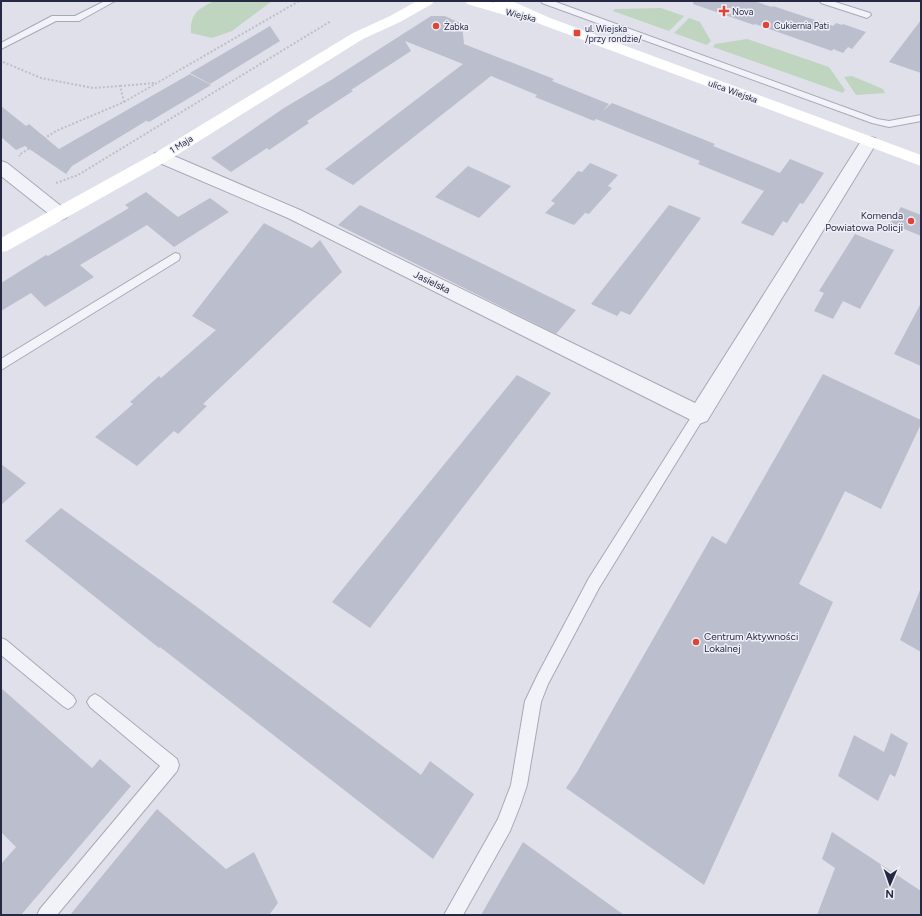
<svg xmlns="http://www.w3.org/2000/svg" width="922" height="916" font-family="Figtree,sans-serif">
	<rect width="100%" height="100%" fill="#dfe0ea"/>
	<!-- green -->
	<path fill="#bfd5bf" d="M 214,1 L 272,1 L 232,31 L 212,38 L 191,33 C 190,14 198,9 214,1 Z
		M 661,8 L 684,16 L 669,31 L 613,11 L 615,9 Z
		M 689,18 L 700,22 L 711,41 L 707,45 L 674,33 Z
		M 747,39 L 829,67 L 845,90 L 843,93 L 713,47 L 715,44 Z
		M 852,76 L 883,89 L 885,93 L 856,95 L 844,77 Z"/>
	<!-- building -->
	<path fill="#bbbecd" d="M 694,1 L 754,1 L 772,7 L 773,6 L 833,26 L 836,23 L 842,25 L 843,24 L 866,32 L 852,49 L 848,47 L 843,53 L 833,49 L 832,51 L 755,24 L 754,25 L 693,4 Z
		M 431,16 L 445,16 L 462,24 L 464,44 L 554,79 L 552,81 L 609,104 L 603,111 L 612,103 L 715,144 L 713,146 L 780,173 L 790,159 L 824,173 L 803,204 L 800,203 L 787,223 L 783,221 L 773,236 L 741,223 L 764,191 L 698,164 L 700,161 L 596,119 L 594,121 L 535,97 L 537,95 L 491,76 L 353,185 L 325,169 L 463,64 L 405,41 L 411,51 L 351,90 L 353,91 L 307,121 L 309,123 L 269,150 L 267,148 L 231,172 L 211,158 L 284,108 L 331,80 Z
		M 921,20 L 921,73 L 889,62 Z
		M 270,26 L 280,41 L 210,84 L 190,73 Z
		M 190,74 L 211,85 L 149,122 L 143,119 L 146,121 L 72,166 L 66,174 L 25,146 L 16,150 L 1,137 L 1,106 L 26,126 L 29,124 L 59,149 Z
		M 590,163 L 618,175 L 608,186 L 612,188 L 589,214 L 585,213 L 574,225 L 545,213 L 555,203 L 551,201 L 564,187 L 578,171 L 582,172 Z
		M 468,166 L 511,186 L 479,218 L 435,197 Z
		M 146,192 L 178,217 L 210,198 L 229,212 L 174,247 L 147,225 L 80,265 L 94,277 L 45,307 L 31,293 L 1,311 L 1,283 L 46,255 L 48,256 L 129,208 L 125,205 Z
		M 360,205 L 479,262 L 576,310 L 556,334 L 338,225 Z
		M 669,205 L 701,218 L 630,315 L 621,311 L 617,316 L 591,304 Z
		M 901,207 L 921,215 L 921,236 L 890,223 Z
		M 264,223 L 312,248 L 320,240 L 342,272 L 203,404 L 207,406 L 178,434 L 174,431 L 137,466 L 95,437 L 133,404 L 130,402 L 159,376 L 161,378 L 216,330 L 192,316 Z
		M 855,234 L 894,250 L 860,309 L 843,301 L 833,319 L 814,311 L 824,293 L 819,291 Z
		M 921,303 L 921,366 L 894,354 Z
		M 823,374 L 921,420 L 921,424 L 881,509 L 845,491 L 799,584 L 833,602 L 704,885 L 566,788 L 577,772 L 712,536 L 726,544 Z
		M 517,375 L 551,393 L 370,628 L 332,602 Z
		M 1,464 L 26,483 L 1,505 Z
		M 61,508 L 197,607 L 421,775 L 430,761 L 474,794 L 433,859 L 160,647 L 159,648 L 25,541 Z
		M 920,590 L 921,590 L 921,652 L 900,640 Z
		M 1,688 L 92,768 L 100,759 L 131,786 L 21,915 L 1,915 L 1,864 L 16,847 L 1,832 Z
		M 891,733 L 908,743 L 895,777 L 890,774 L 878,801 L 838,776 L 854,735 L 884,752 Z
		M 157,809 L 226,869 L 254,852 L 278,903 L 269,915 L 70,915 Z
		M 832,832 L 921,891 L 921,915 L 817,915 L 835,868 L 822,859 Z
		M 523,842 L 624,915 L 481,915 Z"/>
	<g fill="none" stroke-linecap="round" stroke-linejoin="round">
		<defs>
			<path id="lane" d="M 105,1 L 115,1 L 79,21 L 56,21 L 1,49 L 1,43 L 52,16 L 75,16 Z
				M 541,1 L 553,1 L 877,119 L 889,121 L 921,115 L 921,121 L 889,127 L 872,123 L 542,3 Z
				M 820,1 L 832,1 L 870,13 L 871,15 L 867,18 L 864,17 L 821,3 Z
				M 175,253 L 179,254 L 180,257 L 179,260 L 1,370 L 1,359 Z
				M 699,410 L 703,411 L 705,415 L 703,419 L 599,588 L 548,684 L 541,702 L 527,785 L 520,806 L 510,831 L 463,915 L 444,915 L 498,819 L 511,785 L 525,701 L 538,674 L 589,578 L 695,411 Z
				M 1,638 L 6,640 L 73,696 L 76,701 L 73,706 L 68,709 L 63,706 L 1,655 Z
				M 95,694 L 100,697 L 177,759 L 179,765 L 177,771 L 57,915 L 37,915 L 40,909 L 160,766 L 90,707 L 87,702 L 90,697 Z"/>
			<path id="street" d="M 869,137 L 875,138 L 877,142 L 707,421 L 699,424 L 288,218 L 155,161 L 153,157 L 155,153 L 161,152 L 167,153 L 300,210 L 695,403 L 863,138 Z
				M 1,161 L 7,163 L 66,210 L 69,214 L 66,218 L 60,220 L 54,218 L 1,176 Z"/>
		</defs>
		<!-- lane casing -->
		<use href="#lane" stroke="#a8a9b8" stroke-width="2"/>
		<!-- street casing -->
		<use href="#street" stroke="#a8a9b8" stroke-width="2"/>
		<!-- path -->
		<path stroke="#bdbec9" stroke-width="2" stroke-dasharray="2 2" stroke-linecap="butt" d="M 3,62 L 41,78 L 93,88 L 120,86 L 124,102 L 56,131 L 19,155 L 20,156
			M 120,86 L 155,83
			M 124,102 L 299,1
			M 56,183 L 78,175 L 331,21"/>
		<!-- lane -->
		<use href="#lane" fill="#f2f3f8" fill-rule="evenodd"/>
		<!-- street -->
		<use href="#street" fill="#f2f3f8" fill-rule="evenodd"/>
		<!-- secondary -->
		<path fill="#fff" fill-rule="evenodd" d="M 417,1 L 434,1 L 432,4 L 400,22 L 363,39 L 167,161 L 7,251 L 1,252 L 1,238 L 155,153 L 353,33 L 390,16 Z
			M 465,1 L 487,1 L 494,3 L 493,1 L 512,1 L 550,18 L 921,155 L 921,166 L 540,24 L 519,15 L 513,17 L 508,16 L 467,4 Z"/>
	</g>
	<!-- markers -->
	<g fill="#dd4636" stroke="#eff0f7" stroke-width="1.5">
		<path d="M722 5h4v4h4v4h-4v4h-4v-4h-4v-4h4z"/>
		<circle cx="766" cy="25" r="4"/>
		<circle cx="436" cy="26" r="4"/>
		<rect x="573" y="29" width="8" height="8" rx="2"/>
		<circle cx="911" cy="221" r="4"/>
		<circle cx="696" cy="642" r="4"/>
	</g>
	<g text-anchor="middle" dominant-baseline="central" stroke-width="3" stroke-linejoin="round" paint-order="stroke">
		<!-- far-poi labels -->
		<g font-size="9" fill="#262943" stroke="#eff0f7" text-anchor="start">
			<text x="732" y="11">Nova</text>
			<text x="774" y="25">Cukiernia Pati</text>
			<text x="444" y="26">Żabka</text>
			<text x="585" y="28">ul. Wiejska<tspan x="585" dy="10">/przy rondzie/</tspan></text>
		</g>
		<!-- far-street labels -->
		<g font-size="9" fill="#262943" stroke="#eff0f7">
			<text transform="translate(521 15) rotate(14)">Wiejska</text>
			<text transform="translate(733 91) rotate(20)">ulica Wiejska</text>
			<text transform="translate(181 144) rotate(-32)">1 Maja</text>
		</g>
		<!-- poi labels -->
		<g font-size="10" fill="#262943" stroke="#eff0f7" text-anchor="end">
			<text x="903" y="215">Komenda<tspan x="903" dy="12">Powiatowa Policji</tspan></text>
			<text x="704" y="636" text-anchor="start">Centrum Aktywności<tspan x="704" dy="12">Lokalnej</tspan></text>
		</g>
		<!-- street labels -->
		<g font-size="10" fill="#262943" stroke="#eff0f7">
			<text transform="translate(432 282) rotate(26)">Jasielska</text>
		</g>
	</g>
	<!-- border -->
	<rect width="922" height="916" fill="none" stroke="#262943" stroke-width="4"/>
	<!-- north arrow -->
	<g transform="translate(890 884) rotate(182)" stroke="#eff0f7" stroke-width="3" paint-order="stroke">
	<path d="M0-3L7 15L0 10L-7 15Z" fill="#262943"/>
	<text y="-6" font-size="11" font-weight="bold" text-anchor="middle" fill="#262943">N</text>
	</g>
</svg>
